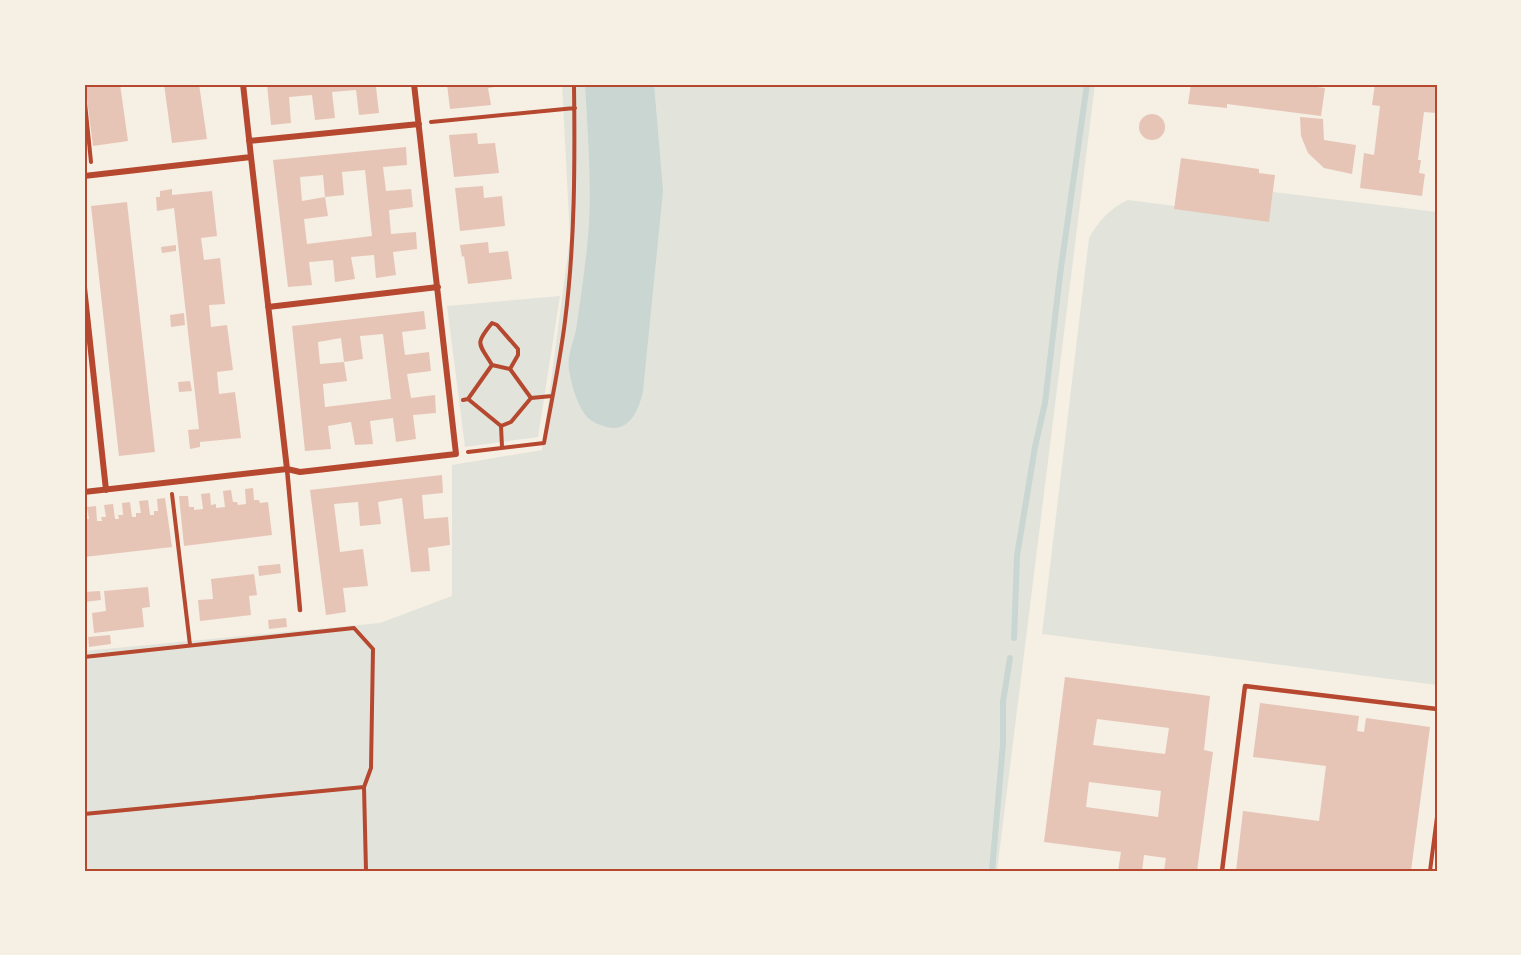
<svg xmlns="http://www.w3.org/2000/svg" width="1521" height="955" font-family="Inter,sans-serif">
	<rect width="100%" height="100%" fill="#f6efe4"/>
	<!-- green -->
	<path fill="#e2e4dc" d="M 562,84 L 1095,84 L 997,871 L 84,871 L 84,651 L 380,623 L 452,596 L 452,465 L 542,450 L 570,238 Z
		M 1273,192 L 1437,212 L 1437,685 L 1042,634 L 1089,238 C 1098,222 1110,208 1128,200 L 1269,218 Z
		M 560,296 L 538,437 L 465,447 L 447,306 Z"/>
	<!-- water -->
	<path fill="#c9d6d2" d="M 585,84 L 654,84 L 663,191 L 643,391 C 639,410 629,433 607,427 C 599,425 592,422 587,417 C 577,406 571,383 569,370 C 567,356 573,343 576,330 C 580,303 584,275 587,248 C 593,193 588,139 585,84 Z"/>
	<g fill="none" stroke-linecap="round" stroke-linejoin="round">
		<!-- stream -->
		<path stroke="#c9d6d2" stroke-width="6" d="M 1014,638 L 1017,556 L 1035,447 L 1045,403 L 1060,275 L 1087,84
			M 992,871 L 1003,744 L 1003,702 L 1010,658"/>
	</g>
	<!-- building -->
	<path fill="#e6c5b7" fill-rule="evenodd" d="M 85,84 L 120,84 L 128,141 L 93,146 Z
		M 164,84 L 199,84 L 207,139 L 172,143 Z
		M 267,84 L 392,84 L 392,86 L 376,87 L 379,113 L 359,115 L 356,90 L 332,92 L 335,118 L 315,120 L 312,95 L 289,97 L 291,123 L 271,125 Z
		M 447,84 L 494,84 L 495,87 L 488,88 L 491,105 L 450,109 Z
		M 1191,84 L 1294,84 L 1325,88 L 1321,116 L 1227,104 L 1227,108 L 1188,104 Z
		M 1375,84 L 1437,84 L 1437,113 L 1424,112 L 1418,160 L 1421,160 L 1419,173 L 1425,174 L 1422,196 L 1360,188 L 1364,153 L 1374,155 L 1380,106 L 1372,105 Z
		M1139 127a13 13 0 1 1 26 0a13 13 0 1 1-26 0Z
		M 1300,117 L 1323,119 L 1324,140 L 1356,145 L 1352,174 L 1324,168 L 1308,153 L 1301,136 Z
		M 477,133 L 478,144 L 495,143 L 499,173 L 454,177 L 449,135 Z
		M 406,147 L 407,165 L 383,167 L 386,191 L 411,189 L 413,207 L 389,210 L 391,234 L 416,232 L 417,249 L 393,252 L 396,275 L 376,278 L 374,255 L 351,257 L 355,279 L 335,282 L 333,260 L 309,262 L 312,285 L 288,287 L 273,160 ZM 365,170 L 372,236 L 307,244 L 304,219 L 328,216 L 325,197 L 344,195 L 342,172 ZM 323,175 L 325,197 L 302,201 L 300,177 Z
		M 1181,158 L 1259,169 L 1259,173 L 1275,175 L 1269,222 L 1174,209 Z
		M 483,186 L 484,198 L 502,196 L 505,226 L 460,231 L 455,188 Z
		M 172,189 L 172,195 L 212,191 L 217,236 L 201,238 L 204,260 L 220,258 L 225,304 L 209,305 L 211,327 L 227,325 L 233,370 L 217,372 L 219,394 L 235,392 L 241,438 L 200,442 L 200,447 L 190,449 L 188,430 L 199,429 L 174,208 L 157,211 L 156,197 L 160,197 L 160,191 Z
		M 127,202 L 155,452 L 119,456 L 91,206 Z
		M 488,242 L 489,253 L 508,251 L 512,279 L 468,284 L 464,256 L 462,257 L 460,245 Z
		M 176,245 L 176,251 L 162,253 L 161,247 Z
		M 424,311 L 426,329 L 402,332 L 405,355 L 429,352 L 431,371 L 407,374 L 411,398 L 435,395 L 436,413 L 413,415 L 416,439 L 396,442 L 393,418 L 370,421 L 373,444 L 355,445 L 351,422 L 328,426 L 331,449 L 305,451 L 292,326 ZM 383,334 L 391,399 L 325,407 L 323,384 L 347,381 L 344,362 L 320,364 L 318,342 L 341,338 L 344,362 L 363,359 L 360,336 Z
		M 184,313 L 185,325 L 171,327 L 170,315 Z
		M 190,381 L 192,391 L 179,392 L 178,382 Z
		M 442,475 L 443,493 L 422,495 L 424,519 L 448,517 L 450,545 L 428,548 L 430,571 L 411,572 L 402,498 L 378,502 L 381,524 L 360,526 L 358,502 L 334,504 L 340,552 L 363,549 L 368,586 L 343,588 L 346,612 L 326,615 L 310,490 Z
		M 253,488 L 254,500 L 259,500 L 260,503 L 268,502 L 272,535 L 184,546 L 179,496 L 188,496 L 189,507 L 194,507 L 194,510 L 203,509 L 201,494 L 210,493 L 211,505 L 216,504 L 216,508 L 225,507 L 223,491 L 231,490 L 233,502 L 237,502 L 238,505 L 246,504 L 245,489 Z
		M 165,498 L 172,547 L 84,557 L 84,519 L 89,519 L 87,507 L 96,506 L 97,521 L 102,521 L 101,517 L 106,517 L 104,505 L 113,504 L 115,519 L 119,519 L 118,515 L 123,515 L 122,503 L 130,502 L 132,517 L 136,517 L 136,513 L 141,513 L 139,501 L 148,500 L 150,515 L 154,515 L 154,511 L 158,511 L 157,499 Z
		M 280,564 L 281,573 L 259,576 L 258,566 Z
		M 254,574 L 257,595 L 249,596 L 251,615 L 200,621 L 198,600 L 213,599 L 211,579 Z
		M 148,587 L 150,607 L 142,608 L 144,627 L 94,633 L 92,613 L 106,611 L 104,591 Z
		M 100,591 L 101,600 L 84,602 L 84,592 Z
		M 286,618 L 287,627 L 269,629 L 268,620 Z
		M 110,635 L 111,644 L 89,647 L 88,637 Z
		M 1065,677 L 1210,696 L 1204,750 L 1213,752 L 1197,871 L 1164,871 L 1166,858 L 1144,855 L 1142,871 L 1118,871 L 1121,852 L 1044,842 ZM 1097,719 L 1169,728 L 1165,754 L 1093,745 ZM 1089,782 L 1161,791 L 1158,817 L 1086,807 Z
		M 1260,703 L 1359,716 L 1357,731 L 1364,732 L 1366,718 L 1430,727 L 1411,871 L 1236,871 L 1243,811 L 1319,821 L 1326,766 L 1253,757 Z"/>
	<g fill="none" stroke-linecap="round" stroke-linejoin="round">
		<!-- path -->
		<path stroke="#b5482f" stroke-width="4" d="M 84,93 L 91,162
			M 431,122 L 575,108
			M 492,365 C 479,343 474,345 492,323 L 497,325 L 518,349 L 518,355 L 510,369
			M 468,399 L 492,365 L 510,369 L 531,398
			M 463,400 L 468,399 L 501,426 L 511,422 L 531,398 L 552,396
			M 501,426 L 502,447
			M 468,452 L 544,443 C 551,403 560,362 565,321 C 575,243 575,163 574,84
			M 172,494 L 190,645
			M 84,657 L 354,628 L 373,649 L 371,768 L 364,787 L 84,814
			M 364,787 L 366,871
			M 1430,871 L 1437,817"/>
		<!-- service -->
		<path stroke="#b5482f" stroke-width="4.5" d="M 287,469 L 300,610
			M 1222,871 L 1245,686 L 1437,709"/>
		<!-- minor -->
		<path stroke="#b5482f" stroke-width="6" d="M 243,84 L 251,157
			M 249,141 L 419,124
			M 84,176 L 251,157 L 287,469 L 84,492
			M 84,287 L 106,490
			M 268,307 L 438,287
			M 287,469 L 300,472 L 456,454 L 414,84"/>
	</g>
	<!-- border -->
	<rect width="1521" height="955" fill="none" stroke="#f6efe4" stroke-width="171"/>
	<rect x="86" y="86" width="1350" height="784" fill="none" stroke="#b5482f" stroke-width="2"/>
</svg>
